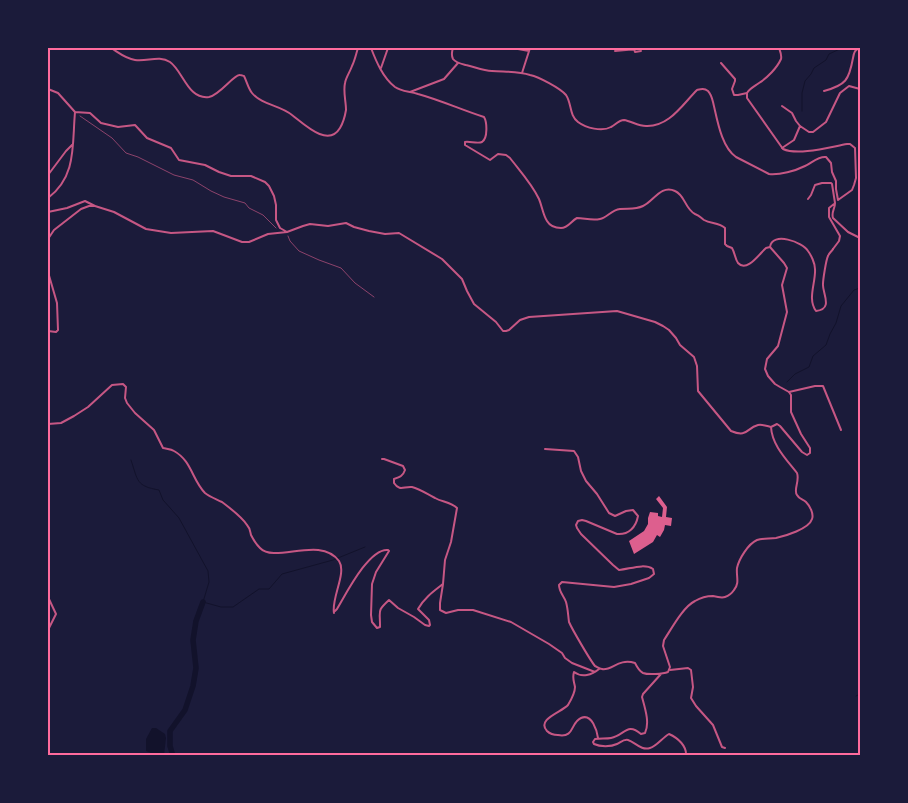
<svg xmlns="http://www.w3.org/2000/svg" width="908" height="803" font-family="'Golos Text',sans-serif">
	<rect width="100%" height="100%" fill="#1b1b3a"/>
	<!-- water -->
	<path fill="#12122b" d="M 152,728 L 156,728 L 165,734 L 166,738 L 164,755 L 156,755 L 146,751 L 146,739 Z"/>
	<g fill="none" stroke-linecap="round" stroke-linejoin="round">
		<!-- stream -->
		<path stroke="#12122b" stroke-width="1" d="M 802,111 L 802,93 L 805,81 L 811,74 L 814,68 L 826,60 L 829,54 L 842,48
			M 787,382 L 795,374 L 809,367 L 813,356 L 826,345 L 830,334 L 836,323 L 841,306 L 854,290 L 860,288
			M 131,460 C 138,481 136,486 159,490 L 163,500 L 179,518 L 208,571 L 209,582 L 203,602 L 221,607 L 233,607 L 259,589 L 269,589 L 282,574 L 333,560 L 365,547
			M 856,696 L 860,694"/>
		<!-- river -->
		<path stroke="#12122b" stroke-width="5.5" d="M 173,756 L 170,746 L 170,731 L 185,710 L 193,686 L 196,668 L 193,640 L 196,621 L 203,602"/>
	</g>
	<!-- building -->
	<path fill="#dd5f8e" d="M 659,496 L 667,507 L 666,517 L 672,518 L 671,526 L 665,525 L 664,530 L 660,537 L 657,535 L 653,542 L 634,554 L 629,541 L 644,531 L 648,524 L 648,518 L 650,512 L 658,513 L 658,516 L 662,517 L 663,508 L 656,499 Z"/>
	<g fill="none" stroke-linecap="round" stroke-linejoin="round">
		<!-- path -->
		<path stroke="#ff6b9d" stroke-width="0.5" d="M 80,116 L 112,138 L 126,153 L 138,157 L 174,175 L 193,180 L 211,191 L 224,197 L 245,203 L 249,208 L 263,215 L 276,228
			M 288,236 L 290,241 L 299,251 L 319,260 L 341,268 L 355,283 L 374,297"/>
		<!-- minor -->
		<path stroke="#c65784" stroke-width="2" d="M 111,48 C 119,53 126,59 135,60 C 147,62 159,55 170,62 C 183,71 188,100 209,97 C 220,95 234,74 240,75 C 242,75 243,76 244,76 C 247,82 248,88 252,93 C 262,105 280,105 292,115 C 304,124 328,148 340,128 C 343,123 345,116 346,110 C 346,101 343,92 345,83 C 346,77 350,72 352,66 C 355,60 356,54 358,48
			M 371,48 C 376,61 383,78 395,87 C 402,92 410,91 418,94 C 440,100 462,110 484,117 C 487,122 488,138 482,142 C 478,144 469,141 465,142 L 465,145 L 490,160 L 498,154 L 506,155 L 510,158 C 520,171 532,184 539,199 C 542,206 543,215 547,221 C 550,226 556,228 561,228 C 568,228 571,221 577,218 C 584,218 592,221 600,219 C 607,218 611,210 620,209 C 628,208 635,210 643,206 C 653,202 661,184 675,191 C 685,195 685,209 695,214 C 700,216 700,217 704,220 C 711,224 719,222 725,228 L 725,244 L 727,246 L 732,248 C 735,253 735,259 738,263 C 747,273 760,253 766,248 L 770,247
			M 518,49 L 529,51
			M 634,49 L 635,52 L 641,51
			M 615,51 L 637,49 L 640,48
			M 721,63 L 735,79 L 735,81 L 732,89 L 734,95 L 738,95 L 747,93 C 750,88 755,86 759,83 C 767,78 777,68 781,59 C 782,55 780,51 779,48
			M 381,68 L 388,48
			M 522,73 L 530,48
			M 48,89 L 58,93 L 75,112 C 72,145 77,176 48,198
			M 824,91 C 846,85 849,80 853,58 C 854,52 855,50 859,48
			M 410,92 L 444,79 L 458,63
			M 782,106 L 792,113 L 796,121 L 800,126 L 809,132 L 813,132 L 826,122 L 840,93 L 849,86 L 860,89
			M 75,112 L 90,113 L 101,123 L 118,127 L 135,125 L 147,138 L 171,148 L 179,160 L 205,165 L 219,172 L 231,176 L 251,176 L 265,182 L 269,186 L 274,196 L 276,205 L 276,220 L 280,228 L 287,232
			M 782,148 L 794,140 L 800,126
			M 48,175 L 66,151 L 73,144
			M 808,199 L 811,195 L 815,185 L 822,183 L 831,183 L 832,184 L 835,203 C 835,209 831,212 833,218 L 848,232 L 860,238
			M 48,212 L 67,208 L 85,201 L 95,206
			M 48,239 L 54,230 L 81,209 L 89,206 L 95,206 L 114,212 L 146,229 L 171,233 L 213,231 L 242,242 L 249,242 L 268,234 L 287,232 L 303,226 L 310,224 L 328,226 L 346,223 L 354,227 L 369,231 L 385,234 L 399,233 L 442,259 L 462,279 L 467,291 L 474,304 L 496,322 L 503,331 L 506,331 L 509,330 L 520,320 L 529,317 L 617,311 L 655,322 L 663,326 L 669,330 L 676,338 L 680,345 L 694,357 L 697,366 L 698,391 L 731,431 C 748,438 746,428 758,425 C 762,424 767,426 771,427
			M 833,249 L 839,241 L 840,236 L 829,217 L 829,208 L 834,204
			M 48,272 L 57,303 L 58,330 L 56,332 L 48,331
			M 789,392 L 815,386 L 823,386 L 841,430
			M 48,424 L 61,423 L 74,416 L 88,407 L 112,385 L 123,384 L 126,387 L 125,398 L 127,403 L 135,413 L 154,430 L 163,448 C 167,449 171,449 174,451 C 192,461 192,480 205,493 C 210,497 216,499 222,502 C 230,508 242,517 247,525 C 250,528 250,531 251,535 C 253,539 257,545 260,548 C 275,564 320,535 339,561 C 347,573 331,598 334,613
			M 382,459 L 384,459 L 403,466 L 405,470 C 403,476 400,477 394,479 L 394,483 C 400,492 404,486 412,487 C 420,489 427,494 435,498 C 442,502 451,502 457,508 L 451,542 L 445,560 L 443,584 L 440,603 L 440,610 L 446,613 L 458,610 L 473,610 L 511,622 L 549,644 L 562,653 L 565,658 L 572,663 L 595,672
			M 48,597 L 56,614 L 48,630
			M 335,611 L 337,609 C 346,594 369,548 388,550 L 389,551 L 376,572 L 372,584 L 371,615 L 372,622 L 377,628 L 380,627 L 380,625 C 380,610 377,611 389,600 L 398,608 L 414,617 L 425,625 L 429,626 L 430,625 L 429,620 L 418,609 C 424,598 434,591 443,584
			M 670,670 L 688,668 L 691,670 L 693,687 L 691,698 L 696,706 L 713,725 L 722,747 L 725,748
			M 598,738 C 597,731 592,713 581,718 C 570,723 575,738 558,735 C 554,735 550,734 547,731 C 536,719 562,712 568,705 C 571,700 575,693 575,687 C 574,681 572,678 574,672 C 582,678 592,675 599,669"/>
		<!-- tertiary -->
		<path stroke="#c65784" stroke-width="2" d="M 453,48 C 452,51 451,55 453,59 C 456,63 462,64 466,65 C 475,67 483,71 492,71 C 505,72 518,71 530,75 C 539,77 560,88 566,95 C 572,104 569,115 578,122 C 586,128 602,132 611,127 C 615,125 619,120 624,120 C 631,121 638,126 646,126 C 669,127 682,105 697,90 C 701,89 704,88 708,91 C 711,94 712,98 713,102 C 717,118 721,147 736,157 L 769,174 C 780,175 795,171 805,166 C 812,163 818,156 826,157 L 831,163 L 832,172 L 836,181 L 836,189 L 838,200 L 852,190 L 854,185 L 856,178 L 855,148 L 850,144 L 847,144 C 830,147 798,156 783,149 L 747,98 L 747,93
			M 545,449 L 574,451 L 578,457 L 581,471 L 586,481 L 597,494 L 609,513 L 615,516 L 626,511 L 633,510 L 638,516 C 636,527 629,535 617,534 L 586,521 L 582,520 L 578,521 L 576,525 L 577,528 L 581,534 L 613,565 L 619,570 C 630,569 644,563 653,569 L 654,574 L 649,578 L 631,584 L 614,587 L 562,582 L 559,585 C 559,592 564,596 566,602 C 568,609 568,615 569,622 C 572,629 590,660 595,666 C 597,667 600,669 602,669 C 612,671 618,658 635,663 C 637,667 639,671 643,673 C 648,675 663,674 668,672 L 670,667 L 663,646 L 664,640 C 672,628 683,607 695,601 C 700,598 707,596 713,596 C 717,597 722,598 725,597 C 728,596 732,593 734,590 C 740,583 736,576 737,568 C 739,559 748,544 757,540 C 763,538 770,539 776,538 C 785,536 809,529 812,519 C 814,514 810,506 806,502 C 803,499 799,499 797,495 C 793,490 800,481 797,473 C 786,459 772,445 771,427 L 777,424 L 780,426 L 802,452 L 807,455 L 810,453 L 810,448 L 801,434 L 791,412 L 791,395 L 789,392 L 780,387 L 775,384 L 768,376 L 765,369 L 767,359 L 778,346 L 787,312 L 782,285 L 787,268 L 784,263 L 770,247 C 772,231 803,242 808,251 C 811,255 815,263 815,269 C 816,282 807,299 816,311 C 834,309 822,293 823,284 C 823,280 826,260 828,256 C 829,253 832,251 833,249
			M 661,674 L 643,694 L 642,697 C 645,708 650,723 645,733 L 641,734 C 627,722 625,735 611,738 C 606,739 600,738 595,739 L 593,742 L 594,744 C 600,747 611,747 617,744 C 621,742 624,739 628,740 C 635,742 641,751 650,748 C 657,746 662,738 669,734 C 678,738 687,746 686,756"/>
	</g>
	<!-- border -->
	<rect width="908" height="803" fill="none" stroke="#1b1b3a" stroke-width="98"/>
	<rect x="49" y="49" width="810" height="705" fill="none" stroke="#ff6b9d" stroke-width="2"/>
</svg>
